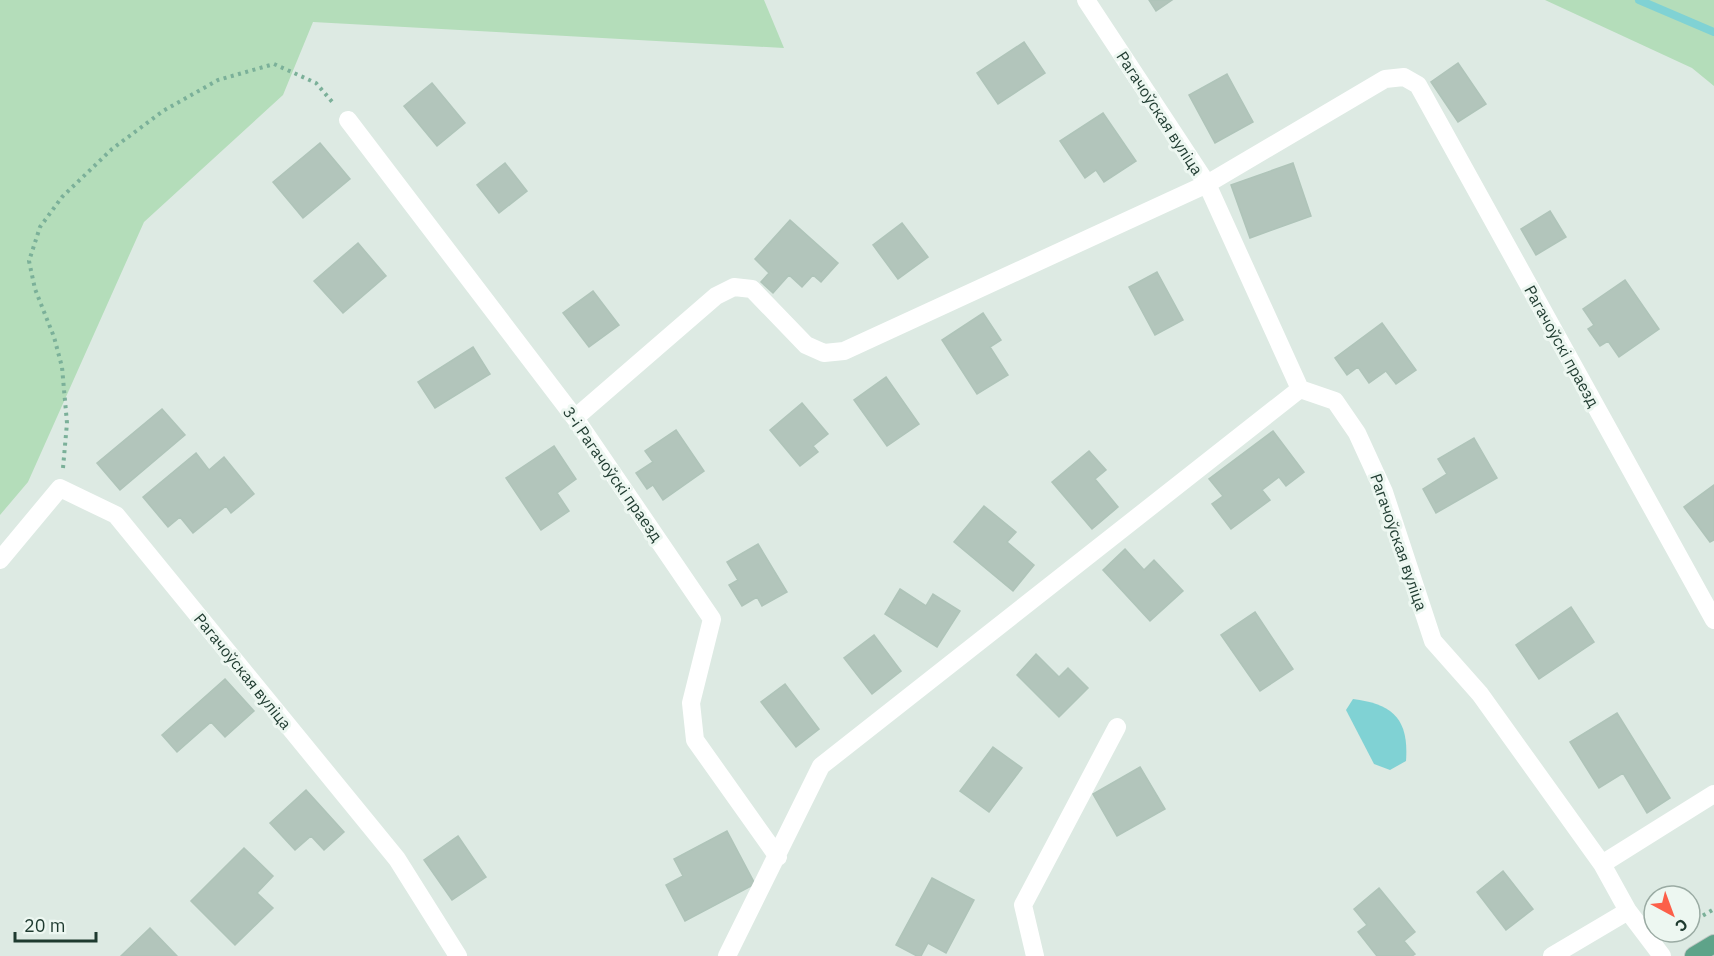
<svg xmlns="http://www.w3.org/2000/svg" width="1714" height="956" font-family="'IBM Plex Sans',sans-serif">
	<rect width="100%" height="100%" fill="#ddeae3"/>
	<!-- green -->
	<path fill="#b4ddba" d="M 0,0 L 764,0 L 784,48 L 313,22 L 283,95 L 144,222 L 28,482 L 0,515 Z
		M 1545,0 L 1714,0 L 1714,86 L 1692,68 Z"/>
	<!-- water -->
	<path fill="#80d2d4" d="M 1353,699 C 1393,704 1409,719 1406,761 L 1390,770 L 1374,764 L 1346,710 Z"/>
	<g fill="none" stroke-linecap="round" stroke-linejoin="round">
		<!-- stream -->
		<path stroke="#80d2d4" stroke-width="8" d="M 1639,0 L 1714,32"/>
	</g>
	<!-- building -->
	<path fill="#b2c5bb" stroke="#afc4b9" stroke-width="1.5" d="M 1149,0 L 1172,0 L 1156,11 Z
		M 1024,42 L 1045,73 L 998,104 L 977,73 Z
		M 1458,63 L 1486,104 L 1458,122 L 1431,82 Z
		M 1227,74 L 1253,122 L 1215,143 L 1189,95 Z
		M 432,83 L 465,123 L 437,146 L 404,106 Z
		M 1103,113 L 1136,161 L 1104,182 L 1096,170 L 1085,178 L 1060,141 Z
		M 320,143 L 350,179 L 303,218 L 273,182 Z
		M 505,163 L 527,191 L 499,213 L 477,185 Z
		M 1293,163 L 1311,216 L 1250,238 L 1231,185 Z
		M 1550,211 L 1566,237 L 1536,255 L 1521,229 Z
		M 790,220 L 838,263 L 821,282 L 813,275 L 802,287 L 789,275 L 773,293 L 761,282 L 769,273 L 755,259 Z
		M 902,223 L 928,257 L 898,279 L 873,245 Z
		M 358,243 L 386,276 L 343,313 L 314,281 Z
		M 1157,272 L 1183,320 L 1155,335 L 1129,287 Z
		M 1625,280 L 1659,329 L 1619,357 L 1608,341 L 1600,346 L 1588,329 L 1594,325 L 1583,309 Z
		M 593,291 L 619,325 L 589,347 L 563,313 Z
		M 983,313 L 1001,340 L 990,347 L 1008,375 L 977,394 L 942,340 Z
		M 1382,323 L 1416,370 L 1396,384 L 1386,371 L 1369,383 L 1358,367 L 1347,375 L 1335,358 Z
		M 473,347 L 490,374 L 435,408 L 418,382 Z
		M 886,377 L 919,424 L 887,446 L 854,400 Z
		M 802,403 L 828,434 L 813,446 L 818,452 L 800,466 L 770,430 Z
		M 162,409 L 185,435 L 120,490 L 97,463 Z
		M 676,430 L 704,471 L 663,500 L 653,485 L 647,489 L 636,473 L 653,462 L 645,451 Z
		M 1273,431 L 1304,472 L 1286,486 L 1279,477 L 1262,490 L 1270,500 L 1231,529 L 1212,504 L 1223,496 L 1209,479 Z
		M 1474,438 L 1497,478 L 1436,513 L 1423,489 L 1447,474 L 1438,459 Z
		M 554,446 L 576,479 L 557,493 L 569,511 L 541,530 L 506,478 Z
		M 1089,451 L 1106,470 L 1095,479 L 1118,507 L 1092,529 L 1052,482 Z
		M 196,453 L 209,470 L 224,457 L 254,494 L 231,513 L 226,506 L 193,533 L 180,517 L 168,527 L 143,497 Z
		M 1714,485 L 1714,540 L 1710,542 L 1684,507 Z
		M 984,506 L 1016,532 L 1007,542 L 1034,565 L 1013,591 L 954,542 Z
		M 758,544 L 787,592 L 762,606 L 757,597 L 742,606 L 729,585 L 738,580 L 727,562 Z
		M 1125,549 L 1144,570 L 1154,560 L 1183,591 L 1150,621 L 1103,570 Z
		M 900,589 L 926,606 L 933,594 L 960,611 L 937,647 L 885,614 Z
		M 1571,607 L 1594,642 L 1539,679 L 1516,645 Z
		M 1255,612 L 1293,669 L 1260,691 L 1221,635 Z
		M 874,635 L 901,671 L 872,694 L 844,658 Z
		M 1036,654 L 1059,677 L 1068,668 L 1088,688 L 1059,717 L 1017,675 Z
		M 225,679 L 254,711 L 225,737 L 211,722 L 177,752 L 162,735 Z
		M 785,684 L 819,729 L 796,747 L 761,702 Z
		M 1617,713 L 1670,798 L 1647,813 L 1623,773 L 1599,788 L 1570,742 Z
		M 993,747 L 1022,768 L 989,812 L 960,791 Z
		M 1140,767 L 1165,809 L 1117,836 L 1093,794 Z
		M 306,790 L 344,832 L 324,850 L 311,836 L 295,850 L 270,823 Z
		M 727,831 L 755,884 L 685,921 L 666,885 L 683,876 L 674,859 Z
		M 458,836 L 486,877 L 452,900 L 424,860 Z
		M 244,848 L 273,876 L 257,893 L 273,908 L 235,945 L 191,901 Z
		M 1503,871 L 1533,909 L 1506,930 L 1477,892 Z
		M 932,878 L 974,900 L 946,953 L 928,943 L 921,956 L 917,956 L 896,945 Z
		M 1379,888 L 1415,932 L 1404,941 L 1415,954 L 1412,956 L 1377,956 L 1358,932 L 1367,925 L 1354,909 Z
		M 150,928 L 177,956 L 121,956 Z"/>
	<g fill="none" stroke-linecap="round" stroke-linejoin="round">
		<defs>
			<path id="primary" d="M 1694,956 L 1714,944"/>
		</defs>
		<!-- primary casing -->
		<use href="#primary" stroke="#bcc4c1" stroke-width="20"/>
		<!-- path -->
		<path stroke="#7bb099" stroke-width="4" stroke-dasharray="3 4.5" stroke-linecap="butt" d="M 63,468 L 67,423 L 62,367 L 54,337 L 35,289 L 29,261 L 40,227 L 62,197 L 112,149 L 163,111 L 218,80 L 274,64 L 316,83 L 334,104
			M 1690,923 L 1714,909"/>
		<!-- minor -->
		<path stroke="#fff" stroke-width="18" d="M 1086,0 L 1207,184 L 1300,389 L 1335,401 L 1357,433 L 1384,492 L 1433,641 L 1480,694 L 1602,864 L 1628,911 L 1662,956
			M 348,120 L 575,418 L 712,619 L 691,703 L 695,740 L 778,857
			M 575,418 L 716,296 L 734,287 L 752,289 L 806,345 L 824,353 L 844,351 L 1207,184 L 1385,79 L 1404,77 L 1418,85 L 1714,620
			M 0,560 L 60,488 L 116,515 L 397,859 L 458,956
			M 1602,864 L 1714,794
			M 727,956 L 821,766 L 1300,389
			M 1035,956 L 1023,905 L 1117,727
			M 1552,956 L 1628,911"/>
		<!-- primary -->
		<use href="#primary" stroke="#5ea389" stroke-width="18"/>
	</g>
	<g text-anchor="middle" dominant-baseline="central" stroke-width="6" stroke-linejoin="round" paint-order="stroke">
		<!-- street labels -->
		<g font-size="16" fill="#1e3a2f" stroke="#edf7f1">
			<text transform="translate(1160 113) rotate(57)">Рагачоўская вуліца</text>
			<text transform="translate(1562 346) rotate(61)">Рагачоўскі праезд</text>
			<text transform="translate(613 474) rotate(55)">3-і Рагачоўскі праезд</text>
			<text transform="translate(1399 542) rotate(71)">Рагачоўская вуліца</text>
			<text transform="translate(243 671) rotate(51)">Рагачоўская вуліца</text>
		</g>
	</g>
	<!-- north arrow -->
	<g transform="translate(1672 914) rotate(139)"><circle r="28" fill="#edf7f1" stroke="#9aaba3" stroke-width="1.5"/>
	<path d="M0-4.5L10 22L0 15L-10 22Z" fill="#fc5f49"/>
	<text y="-9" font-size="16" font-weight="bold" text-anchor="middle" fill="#1e3a2f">С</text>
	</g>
	<!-- scale -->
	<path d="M15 932v9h81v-9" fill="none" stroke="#1e3a2f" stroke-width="3"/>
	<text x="24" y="932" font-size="18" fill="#1e3a2f" stroke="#edf7f1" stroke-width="4.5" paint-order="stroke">20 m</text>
</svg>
